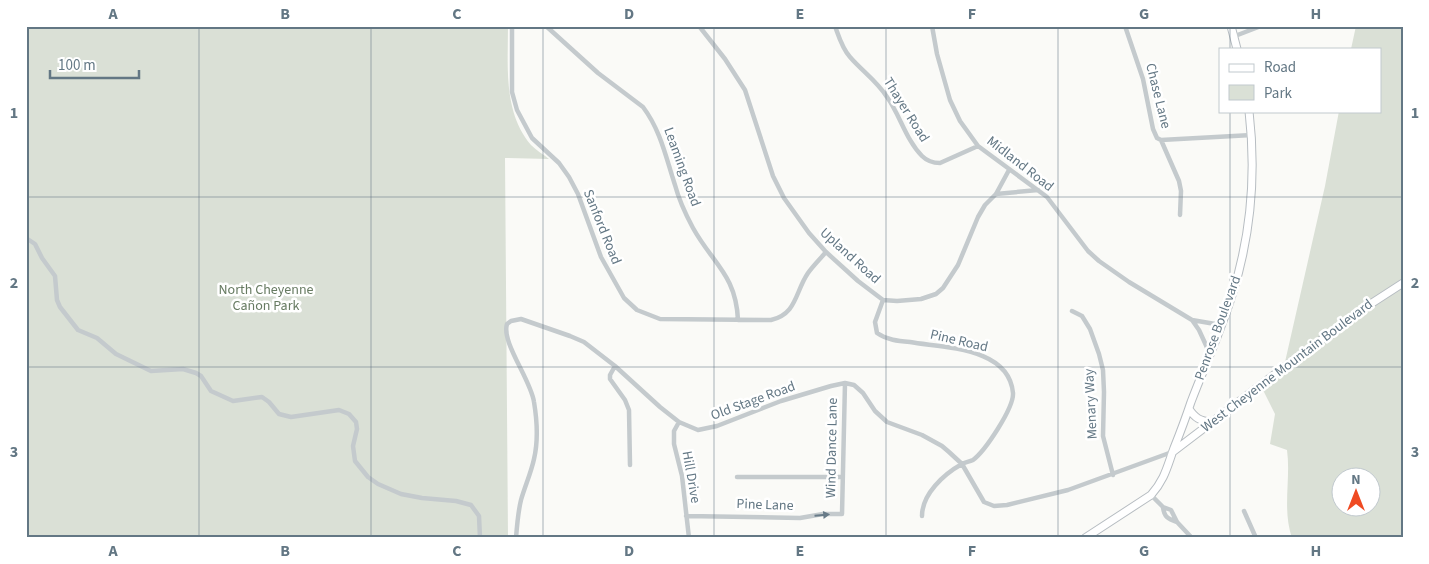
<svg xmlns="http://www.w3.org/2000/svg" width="1429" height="564" font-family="'Source Sans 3',sans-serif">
	<rect width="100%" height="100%" fill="#fafaf7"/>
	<!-- green -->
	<path fill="#dae0d6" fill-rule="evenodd" d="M 26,26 L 508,26 C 508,66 503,112 531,145 C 536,150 544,155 549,159 L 505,158 L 508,538 L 26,538 Z
		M 1356,26 L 1403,26 L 1403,538 L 1292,538 C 1282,509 1291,479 1287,450 L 1270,444 L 1275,414 L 1262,388 L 1286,370 L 1285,362 L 1325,186 L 1339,111 L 1380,111 L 1380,49 L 1351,49 ZM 1342,476 L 1372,476 L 1372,506 L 1342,506 Z"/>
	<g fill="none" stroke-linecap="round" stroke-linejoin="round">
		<defs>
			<path id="secondary" d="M 1231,26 L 1237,49
				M 1189,409 C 1195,418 1200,421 1211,422
				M 1174,451 L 1283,368 L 1369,305 L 1403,283
				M 1085,538 L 1151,495 C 1165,479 1167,467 1174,448 C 1180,433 1186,417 1191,402 C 1205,365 1222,329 1233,292 C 1251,234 1256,171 1249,111"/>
		</defs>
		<!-- secondary casing -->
		<use href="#secondary" stroke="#b7bdc2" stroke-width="9"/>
		<!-- street -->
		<path stroke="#c4cacd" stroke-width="4.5" d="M 512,26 L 512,92 L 517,110 L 532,138 L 559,163 L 569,177 L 578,194 L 601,257 L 624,298 L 637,310 L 660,319 L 771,320 C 797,314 795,292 808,273 C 813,266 820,259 826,252
			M 546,26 L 598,73 L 643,107 C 661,131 666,158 675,185 C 679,200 686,215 693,228 C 713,264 736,275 738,320
			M 699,26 L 725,59 L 745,90 L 773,176 L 784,198 L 809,233 L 826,252 L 858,281 L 883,300 L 897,301 L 921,299 L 936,294 L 943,288 L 958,265 L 978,217 L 985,205 L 996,194 L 1009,170
			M 835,26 C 839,37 842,48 850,57 C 862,71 877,81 887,97 C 900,115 906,140 922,156 C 927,161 933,163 940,163 L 978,146
			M 932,26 L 937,54 L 950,100 L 960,121 L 978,146 L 1047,197 L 1088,251 L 1099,261 L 1129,282 L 1192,320 L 1199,330 L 1210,354
			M 1125,26 L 1143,79 L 1153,129 L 1157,138 L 1161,140 L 1252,135
			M 1235,36 L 1261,26
			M 1161,140 L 1179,181 L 1181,191 L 1180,215
			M 996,194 L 1038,190
			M 26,238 L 35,244 L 42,258 L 55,276 L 57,300 L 60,307 L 78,330 L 97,338 L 116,354 L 151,371 L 183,369 L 196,373 L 201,376 L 211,391 L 233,401 L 262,397 L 269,402 L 279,414 L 291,417 L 339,410 L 349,414 L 356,422 L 357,429 L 353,446 L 355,461 L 368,477 L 378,484 L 401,494 L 422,498 L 456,501 L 471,505 L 479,516 L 480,538
			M 883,300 L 875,322 L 877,333 C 887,340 898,341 910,342 C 944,348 1009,347 1013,393 C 1014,408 985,451 973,460 C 969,462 965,462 962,464 C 944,474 922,494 922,516
			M 1072,311 L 1082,316 L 1090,329 L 1099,354 L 1103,370 L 1104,392 L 1103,436 L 1113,475
			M 1192,320 L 1221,325
			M 615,366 L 610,375 L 610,379 L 625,400 L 629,410 L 630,465
			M 679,422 L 674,431 L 674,444 L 682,476 L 689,538
			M 737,477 L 843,477
			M 1151,495 L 1163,507 L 1171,510 L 1177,522 L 1192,538
			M 1163,507 C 1164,517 1168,519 1177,522
			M 1244,511 L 1256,538
			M 686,516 L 800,518 L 823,514 L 842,514 L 845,383
			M 516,538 C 517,525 518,512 521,500 C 525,486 531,473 534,459 C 538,442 537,420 534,402 C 531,380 501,342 507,324 L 511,321 L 521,319 L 570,336 L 584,342 L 615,366 L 660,407 L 679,422 L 698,430 L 717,426 L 781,401 L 831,386 L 845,383 L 854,385 L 863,393 L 875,411 L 887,422 L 922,435 L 942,446 L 949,452 L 962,464 L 984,502 L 994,506 L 1007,505 L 1068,490 L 1172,452"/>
		<!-- secondary -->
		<use href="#secondary" stroke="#fff" stroke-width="7"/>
	</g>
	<!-- one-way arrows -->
	<defs><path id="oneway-solid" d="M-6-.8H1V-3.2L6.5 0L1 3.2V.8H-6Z" transform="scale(1.25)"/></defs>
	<use fill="#687b88" href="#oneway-solid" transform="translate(822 515) rotate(-5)"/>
	<!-- grid -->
	<path fill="none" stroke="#637784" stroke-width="1" stroke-opacity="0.55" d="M 199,26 L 199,538M 371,26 L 371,538M 543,26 L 543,538M 714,26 L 714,538M 886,26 L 886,538M 1058,26 L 1058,538M 1230,26 L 1230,49M 1230,111 L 1230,538M 26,197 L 1403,197M 26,367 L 1403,367"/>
	<g text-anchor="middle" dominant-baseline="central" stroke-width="5" stroke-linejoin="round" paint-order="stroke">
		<!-- street labels -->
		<g font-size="14" fill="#637784" stroke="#fff">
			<text transform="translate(1158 96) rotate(76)">Chase Lane</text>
			<text transform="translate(906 110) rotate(58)">Thayer Road</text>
			<text transform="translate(1020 164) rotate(38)">Midland Road</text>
			<text transform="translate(682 167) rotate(70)">Leaming Road</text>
			<text transform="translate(602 227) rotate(68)">Sanford Road</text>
			<text transform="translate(850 256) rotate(42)">Upland Road</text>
			<text transform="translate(1218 328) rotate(-70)">Penrose Boulevard</text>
			<text transform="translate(959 341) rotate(13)">Pine Road</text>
			<text transform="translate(1287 366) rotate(-37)">West Cheyenne Mountain Boulevard</text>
			<text transform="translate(753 401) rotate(-20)">Old Stage Road</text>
			<text transform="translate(1091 404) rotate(-93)">Menary Way</text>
			<text transform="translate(832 448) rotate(-89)">Wind Dance Lane</text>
			<text transform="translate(691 477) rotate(80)">Hill Drive</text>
			<text transform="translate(765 505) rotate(2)">Pine Lane</text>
		</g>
		<!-- park labels -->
		<g font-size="14" fill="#677b62" stroke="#fff">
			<text x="266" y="290">North Cheyenne<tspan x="266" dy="16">Cañon Park</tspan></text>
		</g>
	</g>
	<!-- border -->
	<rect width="1429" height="564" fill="none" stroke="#ffffff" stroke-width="55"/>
	<!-- legend -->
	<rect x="1219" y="48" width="162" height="65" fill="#ffffff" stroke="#c1c9ce"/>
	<rect x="1229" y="64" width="25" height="8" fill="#ffffff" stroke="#c1c9ce"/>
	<text x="1264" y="72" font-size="15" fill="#637784">Road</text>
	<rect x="1229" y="85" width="25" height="15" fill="#dae0d6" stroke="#c1c9ce"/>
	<text x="1264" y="98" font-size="15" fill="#637784">Park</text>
	<!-- north arrow -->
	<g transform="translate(1356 492)"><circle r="24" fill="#ffffff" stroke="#c1c9ce"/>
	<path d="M0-4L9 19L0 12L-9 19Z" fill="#ef4a22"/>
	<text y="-8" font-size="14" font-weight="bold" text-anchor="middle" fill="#637784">N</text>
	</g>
	<!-- scale -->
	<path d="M50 70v8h89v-8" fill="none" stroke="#637784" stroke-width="2.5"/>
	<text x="58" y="70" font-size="15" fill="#637784" stroke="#ffffff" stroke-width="4" paint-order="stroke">100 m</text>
	<rect x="28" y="28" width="1374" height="508" fill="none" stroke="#637784" stroke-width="2"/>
	<g font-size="16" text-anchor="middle" font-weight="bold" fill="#637784">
		<text x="113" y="19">A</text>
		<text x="285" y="19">B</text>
		<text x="457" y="19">C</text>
		<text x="629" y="19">D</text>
		<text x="800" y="19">E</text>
		<text x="972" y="19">F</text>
		<text x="1144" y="19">G</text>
		<text x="1316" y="19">H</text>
		<text x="14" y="118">1</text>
		<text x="1415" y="118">1</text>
		<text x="14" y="288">2</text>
		<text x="1415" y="288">2</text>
		<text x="14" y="457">3</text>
		<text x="1415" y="457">3</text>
		<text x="113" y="556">A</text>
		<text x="285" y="556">B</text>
		<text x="457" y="556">C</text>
		<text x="629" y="556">D</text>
		<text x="800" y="556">E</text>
		<text x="972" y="556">F</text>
		<text x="1144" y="556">G</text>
		<text x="1316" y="556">H</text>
	</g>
</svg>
